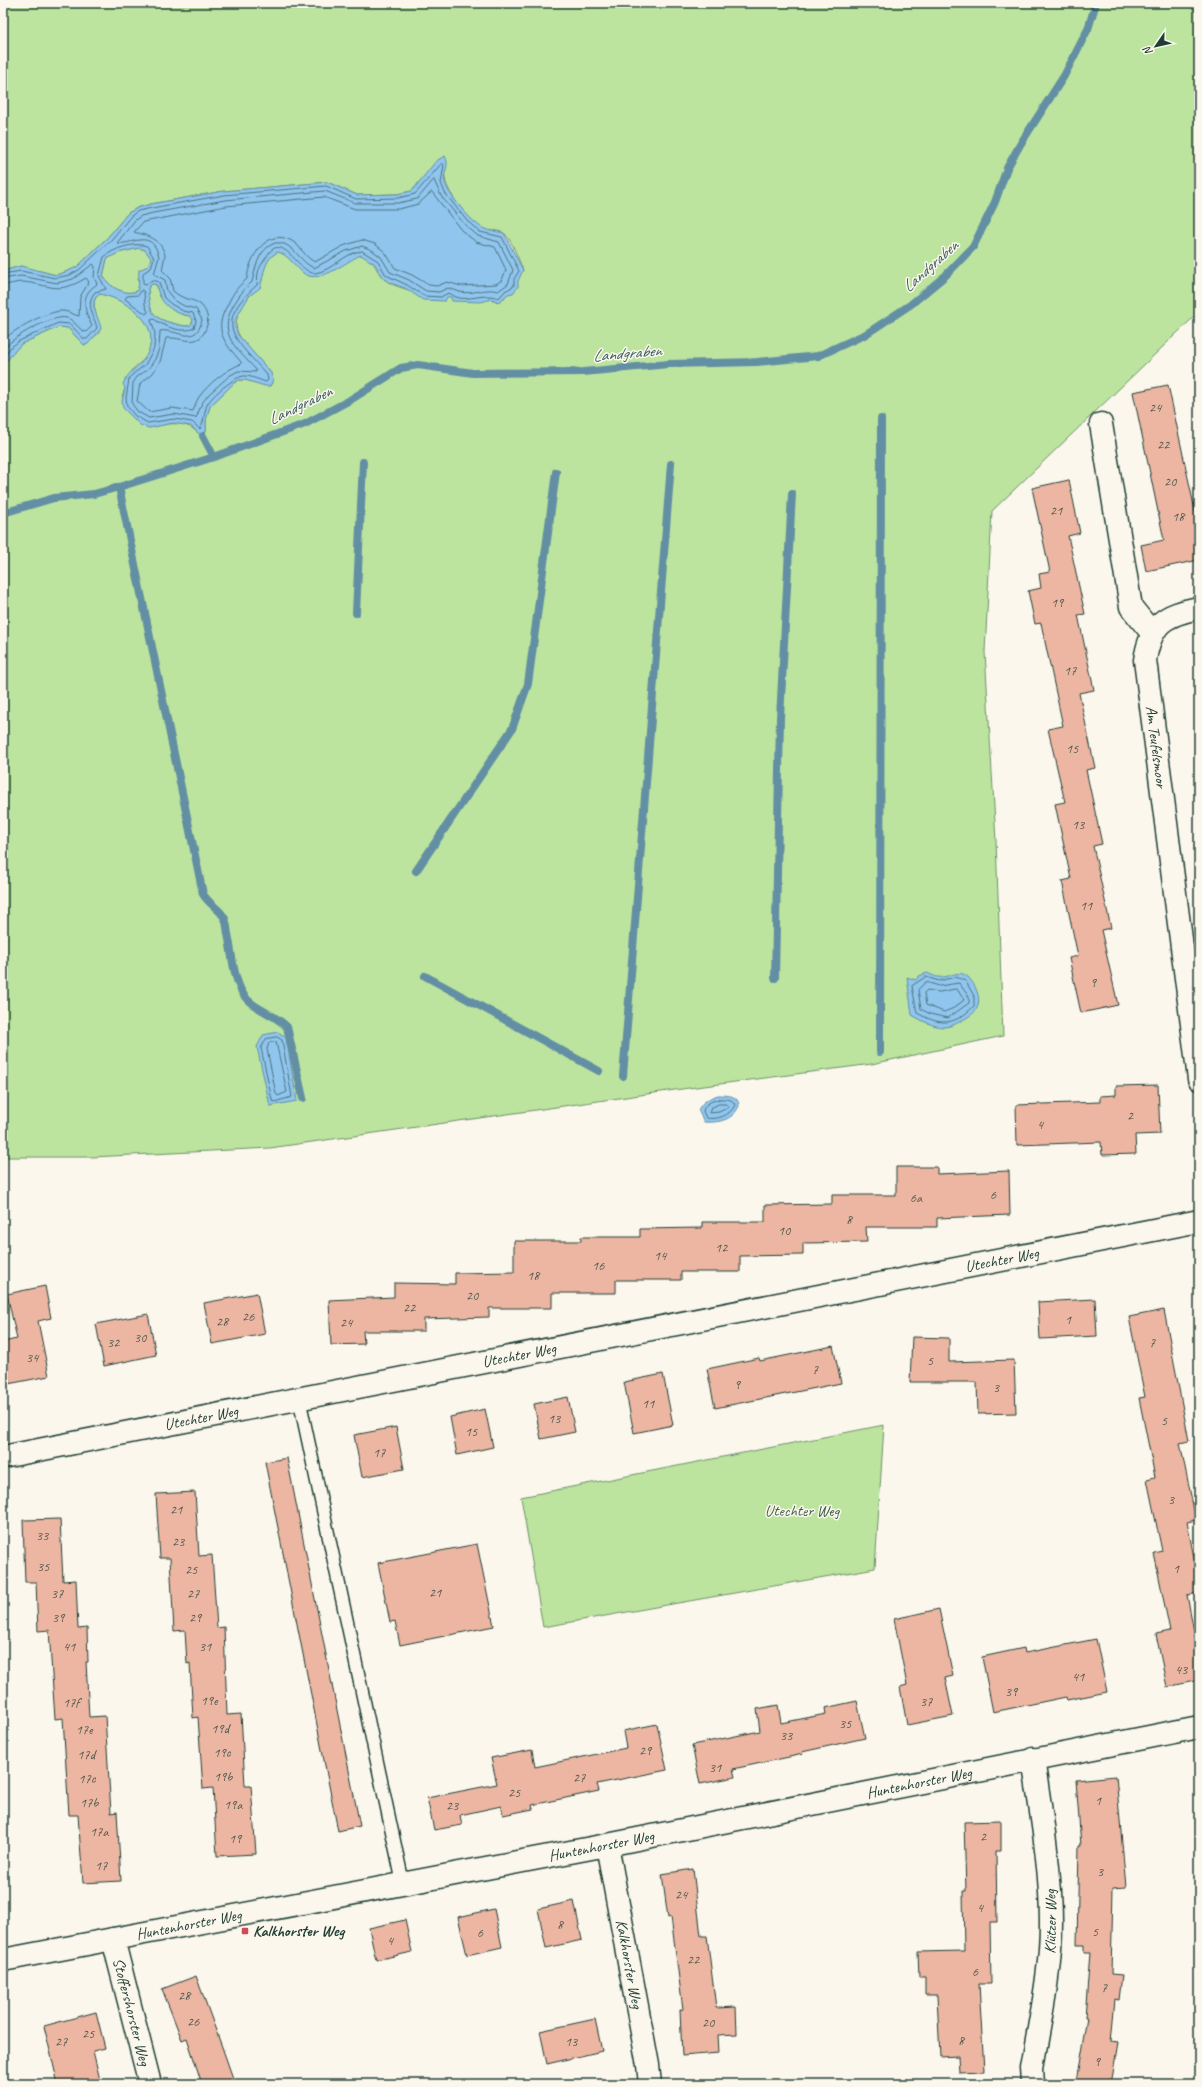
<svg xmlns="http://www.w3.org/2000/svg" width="1202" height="2087" font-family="Caveat,sans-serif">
	<rect width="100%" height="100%" fill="#fbf7ec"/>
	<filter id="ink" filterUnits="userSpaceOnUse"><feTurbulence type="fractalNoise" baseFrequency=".025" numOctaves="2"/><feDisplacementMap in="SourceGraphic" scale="8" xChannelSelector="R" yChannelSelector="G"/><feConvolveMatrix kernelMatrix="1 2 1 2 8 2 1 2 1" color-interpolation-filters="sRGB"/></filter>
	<g filter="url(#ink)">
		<!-- green -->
		<path fill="#bce49f" stroke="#6e906a" d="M 3,3 L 1199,3 L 1199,312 L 992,511 L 985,652 L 996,841 L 1003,1036 L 872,1064 L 689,1088 L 270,1148 L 92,1157 L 3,1157 L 3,365 L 21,344 L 59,327 L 68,328 L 84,345 L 99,333 C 102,320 86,302 100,294 C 127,300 163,323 147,355 C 143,362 139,363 134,368 C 128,375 126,388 122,396 L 149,428 C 166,424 184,419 198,433 L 206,432 L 206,420 L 210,406 L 234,383 L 239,380 L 245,380 L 270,386 L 273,380 L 271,373 C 234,331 220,329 262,281 C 262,270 268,256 278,252 L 285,254 L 303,273 L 361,255 C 378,262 374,270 384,279 C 402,295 468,299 492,299 L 495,302 L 503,300 L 523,270 C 519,261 512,240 505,234 C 499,229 488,232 481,228 C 469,220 444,190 445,176 L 423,178 L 412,191 L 397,194 L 357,195 L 327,182 L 224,191 L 151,204 L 137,208 L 128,213 L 108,237 L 77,267 L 68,271 L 56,275 L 21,266 L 3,271 Z
			M 139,248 L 145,250 L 151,258 L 148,266 L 138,278 L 139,285 L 137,291 C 124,296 110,287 103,276 L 107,259 L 118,253 Z
			M 152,284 L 157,285 C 158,302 174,314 190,316 L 193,320 L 191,326 C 184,326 179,325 172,323 C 150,318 149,308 148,288 Z
			M 884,1425 L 875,1568 L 543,1627 L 521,1497 Z"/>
		<!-- water -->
		<path fill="#90c5ee" stroke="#638fa4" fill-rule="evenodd" d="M 445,156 C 451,167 442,172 445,183 C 448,194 472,223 483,228 C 490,232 497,231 504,233 L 523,270 L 518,281 L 518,287 L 513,293 L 508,294 L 499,302 L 492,299 L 481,302 L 452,301 L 451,297 L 447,297 L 445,301 L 423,300 L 405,288 L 393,284 L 383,278 L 375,264 L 361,255 C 344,262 318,287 302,272 C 294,265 288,255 278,252 C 264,258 264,275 260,288 L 249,296 L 235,320 L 235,327 L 238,335 L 271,373 L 273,380 L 270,386 L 265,386 L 245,380 L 239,380 L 234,383 L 210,406 L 206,420 L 206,432 L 203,436 L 198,433 L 191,426 L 173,423 L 149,428 L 140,425 L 123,408 L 122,401 L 125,388 L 123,384 C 130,368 140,368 146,356 C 164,324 127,300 100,294 C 86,302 100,318 101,329 L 88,344 L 84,345 L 68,328 L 59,327 L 21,344 L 3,365 L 3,271 L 21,266 L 56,275 L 68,271 L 77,267 L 108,237 L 128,213 L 137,208 L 151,204 L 224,191 L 327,182 L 357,195 L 397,194 L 412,191 L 436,161 ZM 139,248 L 145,250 L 151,258 L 148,266 L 139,270 C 138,278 140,284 137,291 C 124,296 110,287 103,276 L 107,259 L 118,253 ZM 152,284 L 157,285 C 158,303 174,314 190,316 L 193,320 L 191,325 C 184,327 179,325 172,323 C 151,318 149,309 148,288 Z
			M 927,973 C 930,974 935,977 938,977 C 949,979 958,968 968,977 C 975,984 982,998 977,1008 C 975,1013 968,1017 963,1020 C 958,1023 950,1027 944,1027 C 933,1027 921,1020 912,1015 L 907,977 L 916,980 L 919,976 Z
			M 278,1032 L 286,1037 L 297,1101 L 270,1106 L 257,1047 L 263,1035 Z
			M 718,1095 C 727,1095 739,1095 739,1106 C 733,1120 719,1123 704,1122 L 698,1110 C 703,1101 709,1098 718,1095 Z"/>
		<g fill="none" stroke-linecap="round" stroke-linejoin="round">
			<!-- shore -->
			<path stroke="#4c737e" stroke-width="1" d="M 434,180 L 441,196 L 465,225 L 478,236 L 499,242 L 513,270 L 508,284 L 498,291 C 485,287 473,295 460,292 C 456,291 452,289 448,288 L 439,292 L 426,291 L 409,280 L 390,272 L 381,257 L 372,250 L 362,246 L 346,251 L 314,268 C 299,262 293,241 275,243 C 258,250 256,266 252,282 C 243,290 239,296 233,306 C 217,336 238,349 256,370 L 256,372 L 238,371 L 229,376 L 209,394 L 202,403 L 196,418 L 174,414 L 149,418 L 138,412 L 132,404 L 133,383 L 137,377 L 149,368 L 155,359 L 159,349 L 160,331 C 176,328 196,348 202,320 L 196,309 L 184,306 L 174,300 L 167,291 L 165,280 L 154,274 L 159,257 C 152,227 131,246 117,243 L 135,220 L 141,216 L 153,213 L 225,200 L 325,191 L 355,203 L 398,203 L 417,199 Z
				M 432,192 L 461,230 L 476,242 L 495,247 L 506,270 L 502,280 L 496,284 L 461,286 L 447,282 L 437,286 L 429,285 L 412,275 L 395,268 L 385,252 L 375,244 L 362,240 L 343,246 L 315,262 C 305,258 301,246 292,241 C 267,227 249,257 247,279 C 238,286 233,293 228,304 C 213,330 223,341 241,362 L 241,364 C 227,369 208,384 199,397 C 196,401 195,407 193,411 L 172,408 L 149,412 L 137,401 L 140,384 L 153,373 L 160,362 L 166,338 C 182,336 200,351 207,325 C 209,318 206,310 201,305 C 193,298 184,301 173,291 L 170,278 L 162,270 L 165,255 C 160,238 149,236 134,232 L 143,222 L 226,206 L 324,197 L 355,209 L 399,209 L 418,204 Z
				M 3,274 L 21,271 L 55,278 L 70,275 L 79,270 L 111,240 L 131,216 L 138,211 L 152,208 L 224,195 L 326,186 L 356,199 L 398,198 L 415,194 L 442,163 L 444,165 L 441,183 L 445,193 L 467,221 L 480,232 L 502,237 L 519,271 L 514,279 L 514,286 L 505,291 L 499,298 C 484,292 468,302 456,297 C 453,296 452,294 448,293 L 441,297 L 424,296 L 407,285 L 386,275 L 378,261 L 362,251 C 345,252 332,271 315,273 C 300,275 282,229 267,256 C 264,261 259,267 258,273 C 257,277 258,281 257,285 C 211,325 236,339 267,375 L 268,380 L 266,382 C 259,380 251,376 245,376 C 236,375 210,397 207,405 C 204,412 204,424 200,429 L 192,422 L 174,419 L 148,423 L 135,416 L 127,406 L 126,398 L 129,379 L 133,374 L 145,365 L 154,348 L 155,333 L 151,320 L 154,319 C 163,326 182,334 194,328 L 196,321 L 193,313 L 183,311 L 171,304 L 164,298 L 159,282 L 152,280 L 146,285 L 143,284 L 143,273 L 151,268 L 154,258 L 147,246 C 134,242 114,248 104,257 L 99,276 L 106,289 L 95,292 C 85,304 94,315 97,328 L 87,339 L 84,339 L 70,324 L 58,323 L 19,341 L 10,348 L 3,359
				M 3,279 L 21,276 L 57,283 L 73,279 L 93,264 L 95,266 L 94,277 L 97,284 C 95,286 92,287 90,290 C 80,301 87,316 92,326 L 86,332 C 79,331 75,320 67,318 C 53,314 10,338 3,350
				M 3,285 C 9,285 16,282 22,282 C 51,284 56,296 86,278 L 89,282 L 80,297 L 79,316 C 74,315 70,312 64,311 C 48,310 15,329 3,340
				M 142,290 L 144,292 L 145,305 L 148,312 L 146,314 L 125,299 L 127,296 L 138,295 Z
				M 926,977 L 939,981 L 955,977 L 965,980 L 974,996 L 974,1006 C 954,1026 941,1026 917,1013 L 912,986 Z
				M 926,982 L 939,986 L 959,983 L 969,997 L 969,1003 L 948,1018 L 930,1014 L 921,1009 L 918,990 Z
				M 957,989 L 964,1000 L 954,1008 L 944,1012 L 926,1005 L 924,993 L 927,990 L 939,992 Z
				M 277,1037 L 282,1040 L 292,1097 L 274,1102 L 272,1100 L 261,1048 L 266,1039 Z
				M 276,1042 L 287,1092 L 278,1096 L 276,1094 L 267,1049 L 269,1043 Z
				M 719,1099 C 725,1099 733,1098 735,1105 C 730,1116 717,1120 706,1118 L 703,1111 C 705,1103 712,1101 719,1099 Z
				M 719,1104 L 727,1104 L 729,1107 L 719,1112 L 709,1113 L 711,1108 Z"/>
			<!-- stream -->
			<path stroke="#638fa4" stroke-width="8" d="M 203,436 L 214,457
				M 119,487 L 203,894 C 209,905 220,908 225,919 C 227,923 227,929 228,934 C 232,953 233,977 243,994 C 252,1009 274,1013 287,1027 L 303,1098
				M 3,513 L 54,498 L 94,494 L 119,487 L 214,457 L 305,424 L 350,400 L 401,368 L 418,365 L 473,373 L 583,372 L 669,364 L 757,362 L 818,356 L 866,334 L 910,305 L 945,276 L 973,247 L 995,202 L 1007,168 L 1021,143 L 1064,76 L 1088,29 L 1096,3
				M 356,613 L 363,462
				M 416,871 L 512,729 L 528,684 L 556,472
				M 425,976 L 599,1071
				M 775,978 L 780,718 L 792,494
				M 3,1049 L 4,1075
				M 880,1052 L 881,419
				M 623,1076 L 671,464"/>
		</g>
		<!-- building -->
		<path fill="#edb6a2" stroke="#1f3d34" d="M 1168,385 L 1199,529 L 1199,560 L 1146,571 L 1141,545 L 1164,540 L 1133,392 Z
			M 1069,480 L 1080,533 L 1068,536 L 1085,614 L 1078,615 L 1094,690 L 1079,693 L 1095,768 L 1086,770 L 1102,844 L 1093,846 L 1111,928 L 1101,930 L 1118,1005 L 1081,1013 L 1069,958 L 1078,956 L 1062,881 L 1071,879 L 1055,804 L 1065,802 L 1048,729 L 1063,726 L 1041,623 L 1035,624 L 1028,591 L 1041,588 L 1039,574 L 1050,572 L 1032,488 Z
			M 1158,1085 L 1160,1134 L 1135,1135 L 1136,1154 L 1102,1155 L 1101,1142 L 1017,1145 L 1016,1105 L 1100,1102 L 1100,1096 L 1116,1095 L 1116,1086 Z
			M 896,1167 L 937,1167 L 937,1174 L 1009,1171 L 1010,1215 L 937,1218 L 937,1227 L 866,1227 L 867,1242 L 803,1243 L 803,1255 L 740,1256 L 740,1272 L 681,1272 L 681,1280 L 616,1280 L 616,1293 L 552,1293 L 552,1308 L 489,1308 L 489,1317 L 424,1319 L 424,1331 L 363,1331 L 364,1344 L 331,1345 L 329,1300 L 394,1297 L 394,1283 L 455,1284 L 455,1273 L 514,1272 L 514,1241 L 581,1241 L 581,1237 L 640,1237 L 640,1229 L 702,1228 L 702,1222 L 765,1222 L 765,1205 L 832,1204 L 832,1195 L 896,1195 Z
			M 45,1286 L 51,1318 L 38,1321 L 49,1376 L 3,1385 L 3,1342 L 17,1339 L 7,1294 Z
			M 257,1293 L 265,1334 L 212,1344 L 204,1303 Z
			M 1095,1299 L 1097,1336 L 1040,1339 L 1038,1302 Z
			M 1164,1310 L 1189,1441 L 1180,1443 L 1196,1520 L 1187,1522 L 1199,1583 L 1199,1593 L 1187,1595 L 1199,1657 L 1199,1680 L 1167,1687 L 1156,1634 L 1170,1631 L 1154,1553 L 1162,1551 L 1147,1479 L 1155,1477 L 1139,1398 L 1145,1397 L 1129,1317 Z
			M 148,1314 L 156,1355 L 104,1366 L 96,1324 Z
			M 912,1337 L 949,1338 L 949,1362 L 1014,1360 L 1016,1413 L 978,1414 L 977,1382 L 910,1382 Z
			M 833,1346 L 841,1383 L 715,1408 L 707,1369 L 759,1358 L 760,1361 Z
			M 663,1374 L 673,1425 L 634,1433 L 624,1382 Z
			M 568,1397 L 575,1432 L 541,1439 L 534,1404 Z
			M 485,1409 L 493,1447 L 457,1455 L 450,1417 Z
			M 396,1427 L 404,1469 L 362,1477 L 354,1435 Z
			M 287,1458 L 360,1826 L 338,1831 L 265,1462 Z
			M 195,1492 L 199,1556 L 212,1555 L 217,1628 L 224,1627 L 227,1715 L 241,1714 L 245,1786 L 251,1786 L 256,1854 L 217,1856 L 213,1788 L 203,1789 L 198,1717 L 193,1718 L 190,1663 L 187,1664 L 185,1630 L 174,1631 L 170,1558 L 160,1558 L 156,1494 Z
			M 60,1519 L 63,1581 L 76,1580 L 78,1629 L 87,1628 L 88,1662 L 86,1662 L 89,1717 L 105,1716 L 111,1813 L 117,1812 L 121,1881 L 83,1883 L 78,1815 L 69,1815 L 63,1718 L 55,1719 L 49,1630 L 38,1631 L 36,1582 L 25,1582 L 23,1520 Z
			M 477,1544 L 494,1626 L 400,1645 L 395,1621 L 390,1622 L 378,1563 Z
			M 939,1609 L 953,1676 L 945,1678 L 953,1716 L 907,1725 L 900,1687 L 907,1685 L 894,1619 Z
			M 1096,1639 L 1107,1692 L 1067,1700 L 1066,1697 L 993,1712 L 982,1657 L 1024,1648 L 1025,1653 Z
			M 857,1701 L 865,1738 L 802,1752 L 803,1754 L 733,1769 L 735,1777 L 700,1784 L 692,1745 L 760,1731 L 757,1709 L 778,1705 L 781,1723 L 826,1714 L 825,1708 Z
			M 657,1724 L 667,1770 L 597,1784 L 599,1791 L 532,1805 L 533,1809 L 503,1815 L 501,1806 L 460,1815 L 462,1825 L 434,1830 L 427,1798 L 497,1784 L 491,1758 L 532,1750 L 535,1767 L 626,1748 L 623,1731 Z
			M 1116,1776 L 1126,1887 L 1113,1888 L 1111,1974 L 1122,1975 L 1119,2000 L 1115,1999 L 1111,2041 L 1118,2042 L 1111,2084 L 1097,2084 L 1076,2081 L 1087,2018 L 1085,2018 L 1090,1953 L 1084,1953 L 1084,1945 L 1077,1945 L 1079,1846 L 1081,1846 L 1076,1780 Z
			M 1001,1821 L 1001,1851 L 996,1851 L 997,1922 L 990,1922 L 991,1984 L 979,1984 L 984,2071 L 959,2072 L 958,2056 L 940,2057 L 937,1995 L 925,1995 L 925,1977 L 919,1977 L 918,1952 L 964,1951 L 963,1891 L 966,1891 L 964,1822 Z
			M 693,1869 L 701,1936 L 707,1936 L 716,2008 L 736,2007 L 737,2034 L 718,2035 L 719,2053 L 682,2056 L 680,2010 L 683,2009 L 671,1917 L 668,1918 L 662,1874 Z
			M 574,1901 L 582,1940 L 546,1948 L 538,1909 Z
			M 494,1909 L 502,1947 L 467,1955 L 458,1917 Z
			M 405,1920 L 412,1952 L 376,1960 L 369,1928 Z
			M 196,1976 L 222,2047 L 235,2084 L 202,2084 L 187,2038 L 182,2040 L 162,1989 Z
			M 96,2012 L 105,2048 L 93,2051 L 101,2084 L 58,2084 L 44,2026 Z
			M 595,2019 L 602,2051 L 547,2064 L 540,2031 Z"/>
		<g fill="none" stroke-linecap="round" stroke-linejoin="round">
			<defs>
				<path id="lane" d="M 299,1398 L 403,1883"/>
				<g id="street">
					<path d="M 1101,424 L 1131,607 L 1152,633"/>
					<path id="s1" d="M 1199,608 C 1164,615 1151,623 1145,660 L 1199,1079"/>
					<path id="s2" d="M 3,1457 L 1199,1221"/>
					<path id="s3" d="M 607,1845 L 648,2065 L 650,2084"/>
					<path id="s4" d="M 113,1939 L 150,2084"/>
					<path id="s5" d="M 3,1960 L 607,1845 L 1199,1727"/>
					<path id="s6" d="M 1033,2084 L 1032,2068 C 1040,2020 1051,1971 1051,1923 C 1051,1868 1041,1813 1033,1759"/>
				</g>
			</defs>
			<!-- lane casing -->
			<use href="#lane" stroke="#1f3d34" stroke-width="15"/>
			<!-- street casing -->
			<use href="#street" stroke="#1f3d34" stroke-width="25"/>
			<!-- lane -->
			<use href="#lane" stroke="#fbf7ec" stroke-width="12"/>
			<!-- street -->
			<use href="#street" stroke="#fbf7ec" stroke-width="22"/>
		</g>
	</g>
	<!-- markers -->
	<rect fill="#d1495b" stroke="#fbf7ec" stroke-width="1.5" x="241" y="1927" width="8" height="8" rx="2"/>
	<g text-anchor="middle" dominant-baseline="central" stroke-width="3" stroke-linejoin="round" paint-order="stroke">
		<!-- number labels -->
		<g font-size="14" fill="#525b50">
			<text x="1155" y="407">24</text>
			<text x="1163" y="444">22</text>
			<text x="1170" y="481">20</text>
			<text x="1056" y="510">21</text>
			<text x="1178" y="516">18</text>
			<text x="1057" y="602">19</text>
			<text x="1070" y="670">17</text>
			<text x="1072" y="748">15</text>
			<text x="1078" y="824">13</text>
			<text x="1086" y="905">11</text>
			<text x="1093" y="982">9</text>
			<text x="1130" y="1115">2</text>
			<text x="1040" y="1124">4</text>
			<text x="993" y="1194">6</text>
			<text x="916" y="1197">6a</text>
			<text x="849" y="1219">8</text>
			<text x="784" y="1230">10</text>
			<text x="721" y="1247">12</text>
			<text x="660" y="1255">14</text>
			<text x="598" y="1265">16</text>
			<text x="533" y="1275">18</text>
			<text x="472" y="1295">20</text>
			<text x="409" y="1307">22</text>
			<text x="248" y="1316">26</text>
			<text x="1068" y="1319">1</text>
			<text x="222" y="1321">28</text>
			<text x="346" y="1322">24</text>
			<text x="140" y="1337">30</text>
			<text x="113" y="1342">32</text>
			<text x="1152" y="1342">7</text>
			<text x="32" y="1357">34</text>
			<text x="930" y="1360">5</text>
			<text x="815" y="1369">7</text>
			<text x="737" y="1384">9</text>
			<text x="996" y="1387">3</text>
			<text x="648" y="1403">11</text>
			<text x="554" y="1418">13</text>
			<text x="1164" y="1420">5</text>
			<text x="471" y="1431">15</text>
			<text x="379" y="1452">17</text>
			<text x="1171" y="1499">3</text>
			<text x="176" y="1509">21</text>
			<text x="42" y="1535">33</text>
			<text x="178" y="1541">23</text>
			<text x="43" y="1566">35</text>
			<text x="1176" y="1568">1</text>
			<text x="191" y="1569">25</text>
			<text x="435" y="1592">21</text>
			<text x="57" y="1593">37</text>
			<text x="193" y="1593">27</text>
			<text x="58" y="1617">39</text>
			<text x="195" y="1617">29</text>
			<text x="69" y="1646">41</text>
			<text x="205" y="1646">31</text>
			<text x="1181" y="1669">43</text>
			<text x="1078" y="1676">41</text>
			<text x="1011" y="1691">39</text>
			<text x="209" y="1700">19e</text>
			<text x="926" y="1701">37</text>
			<text x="71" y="1702">17f</text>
			<text x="845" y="1723">35</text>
			<text x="220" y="1728">19d</text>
			<text x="84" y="1729">17e</text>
			<text x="786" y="1735">33</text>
			<text x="645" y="1750">29</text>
			<text x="222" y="1752">19c</text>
			<text x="86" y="1754">17d</text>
			<text x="715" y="1767">31</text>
			<text x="223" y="1776">19b</text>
			<text x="579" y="1777">27</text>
			<text x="87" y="1778">17c</text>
			<text x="514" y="1792">25</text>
			<text x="1098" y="1800">1</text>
			<text x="89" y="1802">17b</text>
			<text x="233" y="1804">19a</text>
			<text x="452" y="1805">23</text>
			<text x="99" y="1831">17a</text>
			<text x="983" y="1836">2</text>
			<text x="235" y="1838">19</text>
			<text x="101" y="1865">17</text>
			<text x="1100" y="1871">3</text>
			<text x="681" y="1894">24</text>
			<text x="980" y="1907">4</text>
			<text x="560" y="1924">8</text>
			<text x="1095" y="1931">5</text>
			<text x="480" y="1932">6</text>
			<text x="390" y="1940">4</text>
			<text x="693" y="1959">22</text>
			<text x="975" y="1971">6</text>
			<text x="1104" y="1987">7</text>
			<text x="184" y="1995">28</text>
			<text x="193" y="2021">26</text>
			<text x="708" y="2022">20</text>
			<text x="88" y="2033">25</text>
			<text x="961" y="2040">8</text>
			<text x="61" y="2041">27</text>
			<text x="571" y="2041">13</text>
			<text x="1097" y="2061">9</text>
		</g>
		<!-- street labels -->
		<g font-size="16" fill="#1f3d34" stroke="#fbf7ec">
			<text stroke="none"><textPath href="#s1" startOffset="170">Am Teufelsmoor</textPath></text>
			<text stroke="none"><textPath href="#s2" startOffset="1018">Utechter Weg</textPath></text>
			<text stroke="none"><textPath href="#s2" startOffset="526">Utechter Weg</textPath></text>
			<text stroke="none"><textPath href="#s2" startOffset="202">Utechter Weg</textPath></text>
			<text stroke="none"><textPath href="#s5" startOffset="933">Huntenhorster Weg</textPath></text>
			<text stroke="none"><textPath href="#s5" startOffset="609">Huntenhorster Weg</textPath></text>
			<text stroke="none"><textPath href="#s6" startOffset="164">Klützer Weg</textPath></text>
			<text stroke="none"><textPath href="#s5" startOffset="189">Huntenhorster Weg</textPath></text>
			<text stroke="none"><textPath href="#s3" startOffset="121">Kalkhorster Weg</textPath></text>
			<text stroke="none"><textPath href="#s4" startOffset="75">Stoffershorster Weg</textPath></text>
		</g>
		<!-- park labels -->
		<g font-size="16" fill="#3e5e49" stroke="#fbf7ec">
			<text x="802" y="1511">Utechter Weg</text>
		</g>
		<!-- poi labels -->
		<g font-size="16" font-weight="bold" fill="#1f3d34" stroke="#fbf7ec" text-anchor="start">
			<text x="253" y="1931">Kalkhorster Weg</text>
		</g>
		<!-- water labels -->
		<g font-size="17" font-style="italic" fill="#3b5f62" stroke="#fbf7ec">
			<text transform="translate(930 266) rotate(-42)">Landgraben</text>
			<text transform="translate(627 353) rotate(-5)">Landgraben</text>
			<text transform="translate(300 405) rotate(-26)">Landgraben</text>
		</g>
	</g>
	<!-- margin -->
	<rect width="1202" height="2087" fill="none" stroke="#fbf7ec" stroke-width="16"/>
	<rect x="8" y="8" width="1186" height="2071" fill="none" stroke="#1f3d34" stroke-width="1.5" filter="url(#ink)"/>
	<!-- north arrow -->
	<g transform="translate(1156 46) rotate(236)" stroke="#fbf7ec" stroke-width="3" paint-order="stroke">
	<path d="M0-3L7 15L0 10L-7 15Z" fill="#1f3d34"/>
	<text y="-6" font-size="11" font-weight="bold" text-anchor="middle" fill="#1f3d34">N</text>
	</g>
</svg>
